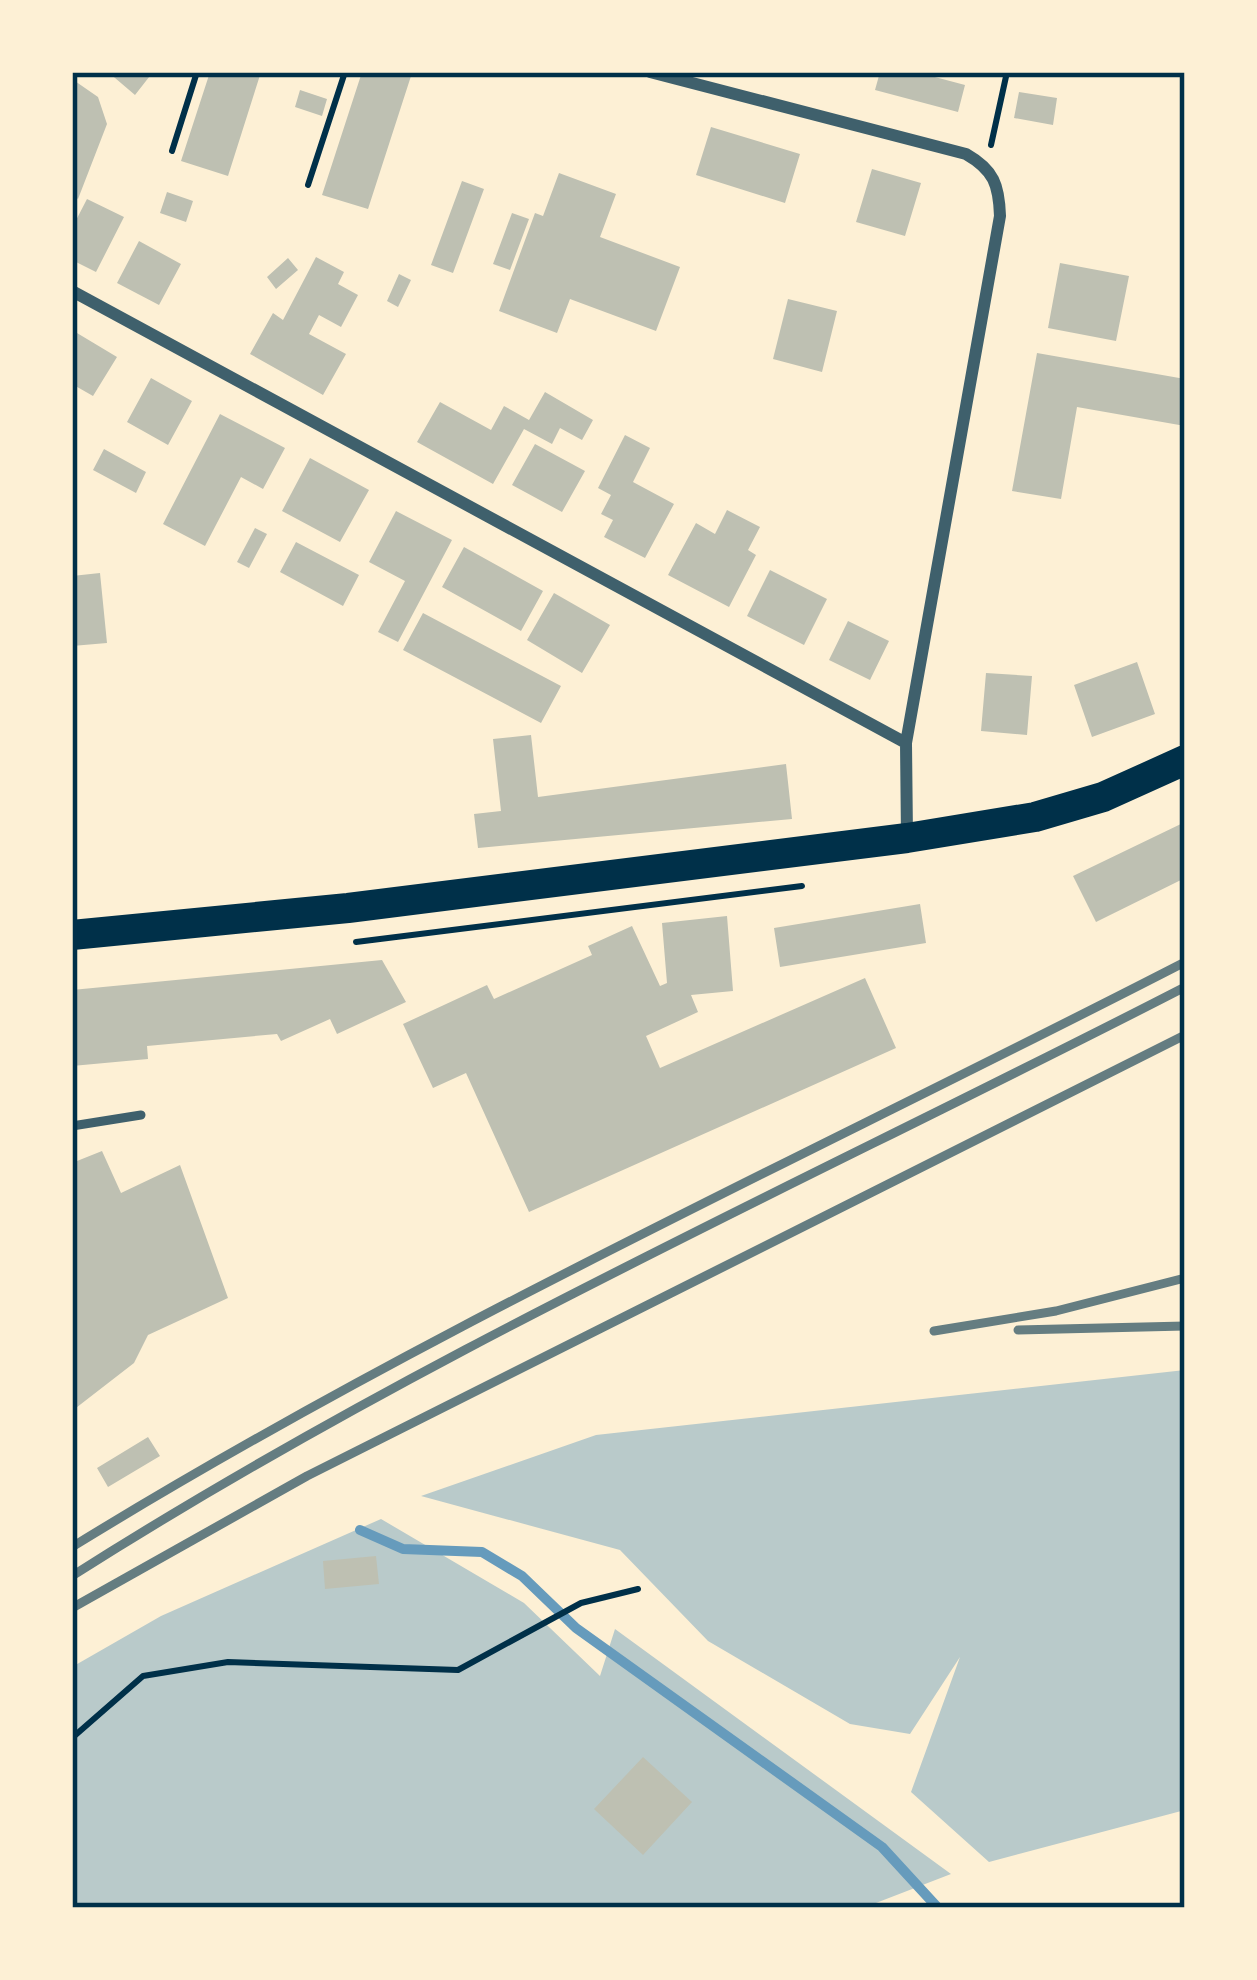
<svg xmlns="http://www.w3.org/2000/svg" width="1257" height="1980" font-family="Rubik,sans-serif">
	<rect width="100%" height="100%" fill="#fdf0d5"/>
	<!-- green -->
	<path fill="#b9caca" d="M 1185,1370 L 1185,1810 L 989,1862 L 911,1792 L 960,1657 L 910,1734 L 850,1724 L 708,1641 L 620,1550 L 421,1496 L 596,1435 Z
		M 381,1519 L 524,1603 L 600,1676 L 615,1629 L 951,1874 L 863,1908 L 72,1908 L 72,1667 L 161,1616 Z"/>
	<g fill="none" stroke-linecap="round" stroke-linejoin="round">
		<!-- stream -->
		<path stroke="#669bbc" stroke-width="10" d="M 360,1530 L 403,1549 L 482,1552 L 522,1576 L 576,1628 L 882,1847 L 938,1908"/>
	</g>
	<!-- building -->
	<path fill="#bec0b2" d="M 108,72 L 153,72 L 135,95 Z
		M 210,72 L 261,72 L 228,176 L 181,161 Z
		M 362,72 L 411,76 L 368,209 L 322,195 Z
		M 880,72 L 916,72 L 965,85 L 958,112 L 875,90 Z
		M 72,79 L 98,97 L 107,124 L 78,199 L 72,194 Z
		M 300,90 L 327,99 L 322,116 L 295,107 Z
		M 1019,92 L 1057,98 L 1053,125 L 1014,118 Z
		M 711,127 L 800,154 L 785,203 L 696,175 Z
		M 872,169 L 921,183 L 905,236 L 856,222 Z
		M 559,173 L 616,194 L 600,237 L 680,267 L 656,331 L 570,299 L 557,333 L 499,311 L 535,213 L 543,216 Z
		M 462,181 L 484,189 L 453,273 L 431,265 Z
		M 167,192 L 193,201 L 186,222 L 160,213 Z
		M 87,199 L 124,217 L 96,272 L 72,260 L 72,228 Z
		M 512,213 L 529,219 L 510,270 L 493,264 Z
		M 139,241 L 181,264 L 159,305 L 117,283 Z
		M 316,257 L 344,272 L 338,284 L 358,295 L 341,327 L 319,315 L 309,334 L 346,354 L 323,395 L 250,354 L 273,313 L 283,320 Z
		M 288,258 L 298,270 L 276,289 L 267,277 Z
		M 1060,263 L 1129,276 L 1116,341 L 1048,328 Z
		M 399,274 L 411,280 L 398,307 L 387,301 Z
		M 788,299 L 837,311 L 822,372 L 773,359 Z
		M 77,333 L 117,357 L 93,396 L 72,384 L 72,342 Z
		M 1037,353 L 1185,379 L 1185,426 L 1077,407 L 1061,499 L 1012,491 Z
		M 151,378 L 192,401 L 168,445 L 127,422 Z
		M 545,392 L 593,420 L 582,440 L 560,428 L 552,444 L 524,429 L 493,484 L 417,442 L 440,402 L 491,430 L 504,406 L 529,420 Z
		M 220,414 L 285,448 L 263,489 L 241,477 L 205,546 L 163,524 Z
		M 625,435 L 650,448 L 633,482 L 674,504 L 645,558 L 604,537 L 613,520 L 601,514 L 611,495 L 598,488 Z
		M 535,444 L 585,471 L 562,512 L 512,485 Z
		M 104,449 L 146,472 L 136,493 L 93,470 Z
		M 310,458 L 369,490 L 340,542 L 282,511 Z
		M 727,510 L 760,527 L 748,550 L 756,555 L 729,607 L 668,575 L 696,523 L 715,534 Z
		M 396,511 L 452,540 L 398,642 L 378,632 L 405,581 L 369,562 Z
		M 255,528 L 267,534 L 249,568 L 237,562 Z
		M 296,542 L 359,575 L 343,606 L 280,572 Z
		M 464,547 L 543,591 L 521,631 L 442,587 Z
		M 770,570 L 827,599 L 804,645 L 747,616 Z
		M 100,573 L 107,643 L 72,646 L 72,576 Z
		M 554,593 L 610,625 L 582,673 L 527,640 Z
		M 423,613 L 561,686 L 541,723 L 403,650 Z
		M 848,621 L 889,641 L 870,680 L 829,660 Z
		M 1137,662 L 1155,714 L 1092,737 L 1074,685 Z
		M 986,673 L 1032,676 L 1027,735 L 981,731 Z
		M 531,735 L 538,797 L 786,764 L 792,819 L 478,848 L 474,814 L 501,811 L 493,739 Z
		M 1185,822 L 1185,878 L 1096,922 L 1073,876 Z
		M 920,904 L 926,943 L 780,967 L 774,928 Z
		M 727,916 L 733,991 L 691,995 L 698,1012 L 646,1036 L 660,1068 L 865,978 L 896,1048 L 529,1212 L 466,1073 L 433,1088 L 403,1024 L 487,985 L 494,999 L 592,955 L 588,946 L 632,926 L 660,986 L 667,983 L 662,923 Z
		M 382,960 L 406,1002 L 337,1034 L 330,1019 L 281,1041 L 277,1034 L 147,1046 L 148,1059 L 72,1066 L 72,990 Z
		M 102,1151 L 121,1193 L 180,1165 L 228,1298 L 148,1335 L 134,1363 L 72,1411 L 72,1163 Z
		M 148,1437 L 160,1456 L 108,1487 L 97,1468 Z
		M 376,1556 L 379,1584 L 325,1589 L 323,1561 Z
		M 643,1757 L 692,1802 L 643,1855 L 594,1809 Z"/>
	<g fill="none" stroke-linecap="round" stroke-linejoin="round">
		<!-- path -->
		<path stroke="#003049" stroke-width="6" d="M 991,145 L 1007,72
			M 172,151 L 197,72
			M 308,185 L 345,72
			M 356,942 L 802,886
			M 72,1738 L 143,1676 L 228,1662 L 458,1670 L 581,1603 L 638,1589"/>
		<!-- service -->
		<path stroke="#3f606c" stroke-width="9" d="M 72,1126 L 141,1115"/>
		<!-- minor -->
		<path stroke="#3f606c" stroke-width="12" d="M 650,72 L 966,154 C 994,170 999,185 1000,216 L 906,743 L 907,837
			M 72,291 L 906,743"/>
		<!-- primary -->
		<path stroke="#003049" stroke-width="30" d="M 72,935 L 348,908 L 907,838 L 1035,817 L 1103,797 L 1185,760"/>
		<!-- rail -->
		<path stroke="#657d81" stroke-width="9" d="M 1018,1330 L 1185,1326
			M 934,1331 L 1056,1311 L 1185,1278
			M 72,1547 C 429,1327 812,1154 1185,962
			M 72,1576 C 427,1350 812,1179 1185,987
			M 72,1608 L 307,1476 L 1185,1035"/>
	</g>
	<!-- border -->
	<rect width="1257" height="1980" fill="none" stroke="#fdf0d5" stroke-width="150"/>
	<rect x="75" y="75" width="1107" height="1830" fill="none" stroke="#003049" stroke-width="4.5"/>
</svg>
